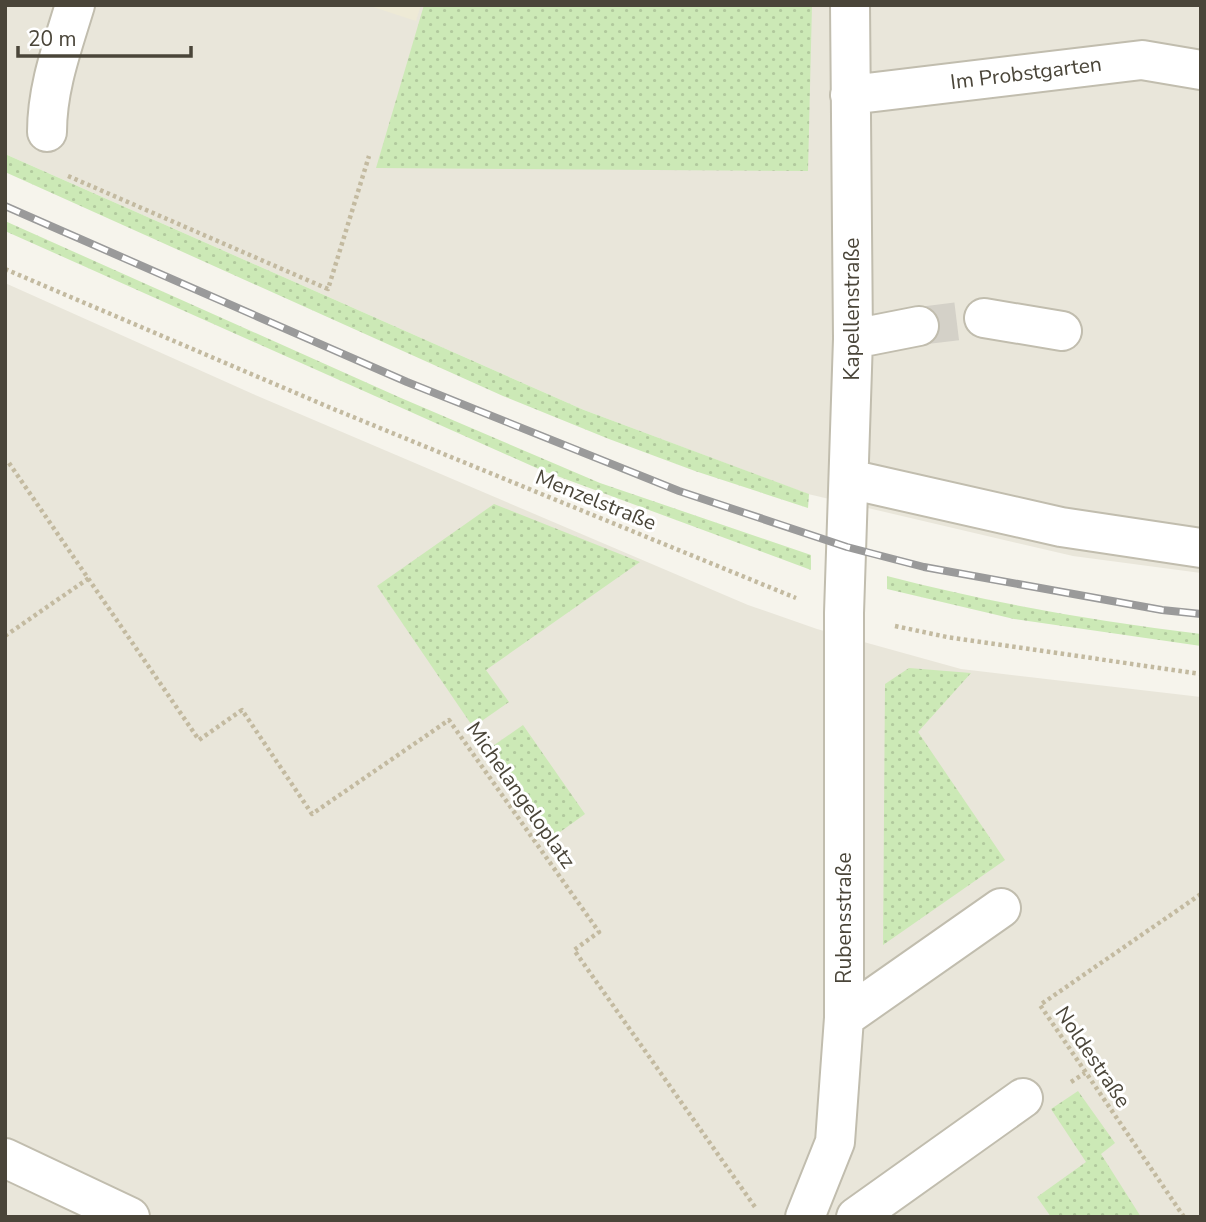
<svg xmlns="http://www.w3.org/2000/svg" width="1206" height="1222" font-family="'Nunito Sans',sans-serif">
	<defs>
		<pattern id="grass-dots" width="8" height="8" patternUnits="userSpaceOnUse" patternTransform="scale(1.75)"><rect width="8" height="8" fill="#cce9b6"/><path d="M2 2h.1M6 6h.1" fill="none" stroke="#b1c99d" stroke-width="1.8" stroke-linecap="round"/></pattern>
	</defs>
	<rect width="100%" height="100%" fill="#f6f4ec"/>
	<!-- residential -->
	<path fill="#e9e6da" d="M 5,5 L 1201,5 L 1201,573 L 1073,556 L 808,494 L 584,410 L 5,154 Z
		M 5,283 L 253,394 L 748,605 L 817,629 L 961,669 L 1201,697 L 1201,1217 L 5,1217 Z"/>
	<!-- education -->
	<path fill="#eeead6" d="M 367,5 L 421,5 L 416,21 Z"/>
	<!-- grass -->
	<path fill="url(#grass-dots)" d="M 424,5 L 812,5 L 808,171 L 376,168 Z
		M 5,154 L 584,410 L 809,494 L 808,508 L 695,471 L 609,439 L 503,396 L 5,172 Z
		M 5,221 L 401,398 L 600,483 L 811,555 L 811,570 L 541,470 L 5,231 Z
		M 494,504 L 640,562 L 486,670 L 509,702 L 473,727 L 377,586 Z
		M 887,576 C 991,603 1095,621 1201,634 L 1201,646 L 1014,619 L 887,589 Z
		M 909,668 L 971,673 L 918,732 L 1005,860 L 883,945 L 885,684 Z
		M 523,725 L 585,814 L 549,840 L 487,750 Z
		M 1078,1091 L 1115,1143 L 1101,1154 L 1141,1217 L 1051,1217 L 1037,1197 L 1086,1162 L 1051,1109 Z"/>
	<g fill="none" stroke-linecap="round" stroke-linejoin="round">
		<!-- minor-tunnel -->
		<path stroke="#d4d1c8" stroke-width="38" stroke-dasharray="38 19" stroke-linecap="butt" d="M 919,326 L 984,318"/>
		<defs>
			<path id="minor" d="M 850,95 L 1142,60 L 1201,70
				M 47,132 C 47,88 62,48 75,5
				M 984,318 L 1062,331
				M 853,339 L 919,326
				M 849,479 L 1061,527 L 1201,548
				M 844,1018 L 1001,908
				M 5,1158 L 130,1217
				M 805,1217 L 835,1142 L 844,1018 L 844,613 L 853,339 L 850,5
				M 856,1217 L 1023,1098"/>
		</defs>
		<!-- minor casing -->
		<use href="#minor" stroke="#c1bdae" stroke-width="42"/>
		<!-- path -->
		<path stroke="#c3baa0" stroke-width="4.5" stroke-dasharray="3.5 3.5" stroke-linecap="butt" d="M 68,176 L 328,289 L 369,156
			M 5,269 L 331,408 L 796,598
			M 9,463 L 199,740 L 242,710 L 312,814 L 449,720 L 599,932 L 574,950 L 755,1207
			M 895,626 L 947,637 L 1201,674
			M 5,636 L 89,578
			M 1071,1082 L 1085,1073
			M 1184,1217 L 1040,1005 L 1201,894"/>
		<!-- minor -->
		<use href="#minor" stroke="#fff" stroke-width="38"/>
		<defs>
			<path id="rail" d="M 5,206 L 407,382 L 679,491 L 847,547 L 924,567 L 1162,610 L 1201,614"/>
		</defs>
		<!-- rail casing -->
		<use href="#rail" stroke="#9a9a9a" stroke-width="8"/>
		<!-- rail -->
		<use href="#rail" stroke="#fff" stroke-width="5" stroke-dasharray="16" stroke-linecap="butt"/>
	</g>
	<g text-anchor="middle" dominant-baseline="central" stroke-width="6" stroke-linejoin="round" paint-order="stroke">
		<!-- street labels -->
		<g font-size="21" fill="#4a4539" stroke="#fff">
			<text transform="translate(1026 73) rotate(-7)">Im Probstgarten</text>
			<text transform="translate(852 309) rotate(-90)">Kapellenstraße</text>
			<text transform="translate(596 500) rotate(22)">Menzelstraße</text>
			<text transform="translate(521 795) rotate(55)">Michelangeloplatz</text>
			<text transform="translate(844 918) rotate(-90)">Rubensstraße</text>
			<text transform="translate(1093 1057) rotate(56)">Noldestraße</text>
		</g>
	</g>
	<!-- border -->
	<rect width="1206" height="1222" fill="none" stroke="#4a4539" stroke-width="14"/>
	<!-- scale -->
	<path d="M18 46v10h173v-10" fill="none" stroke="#4a4539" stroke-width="3.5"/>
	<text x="28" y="46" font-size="21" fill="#4a4539" stroke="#ffffff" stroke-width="5" paint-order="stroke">20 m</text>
</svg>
